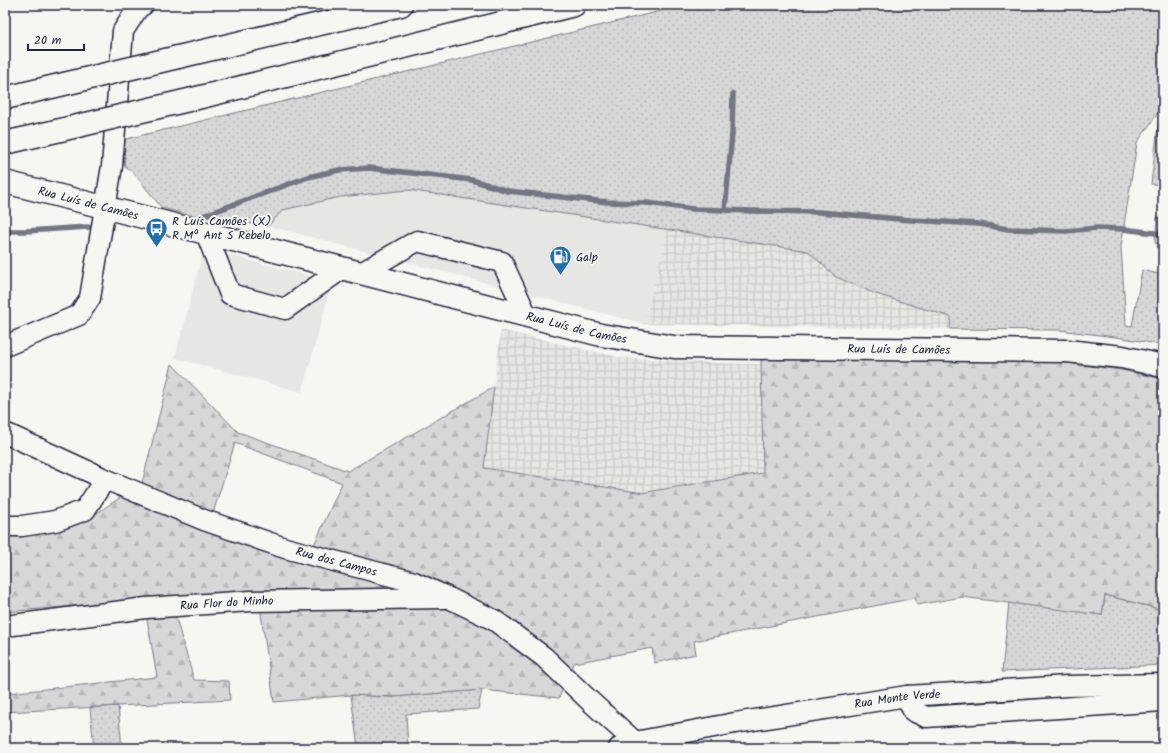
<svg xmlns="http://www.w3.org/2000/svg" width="1168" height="753" font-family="Kalam,sans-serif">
	<defs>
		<pattern id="industrial-grid" width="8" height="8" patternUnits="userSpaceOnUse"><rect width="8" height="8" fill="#e6e6e4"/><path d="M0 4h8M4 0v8" fill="none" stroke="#c5c5c4"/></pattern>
		<pattern id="grass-dots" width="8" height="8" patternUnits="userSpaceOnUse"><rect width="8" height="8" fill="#d7d7d7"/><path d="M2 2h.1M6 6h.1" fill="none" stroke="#b8b8b9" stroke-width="1.8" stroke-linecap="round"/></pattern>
		<pattern id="forest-firs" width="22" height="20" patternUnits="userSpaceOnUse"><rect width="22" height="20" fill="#d7d7d7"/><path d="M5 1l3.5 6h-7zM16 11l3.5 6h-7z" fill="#b8b8b9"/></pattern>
	</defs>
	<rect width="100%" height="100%" fill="#f6f6f2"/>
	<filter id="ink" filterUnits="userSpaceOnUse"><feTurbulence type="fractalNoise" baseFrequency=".025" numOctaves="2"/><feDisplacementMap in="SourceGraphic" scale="8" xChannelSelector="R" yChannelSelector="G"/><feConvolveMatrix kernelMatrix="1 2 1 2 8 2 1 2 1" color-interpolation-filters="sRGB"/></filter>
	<g filter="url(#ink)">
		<!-- built -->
		<path fill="#e6e6e4" d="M 408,190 L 668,229 L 644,324 L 268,226 L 283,210 L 340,197 Z
			M 204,248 L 332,282 L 302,392 L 175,358 Z"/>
		<!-- industrial -->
		<path fill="url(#industrial-grid)" d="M 668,229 L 808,251 L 836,277 L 876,294 L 951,317 L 950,329 L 644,324 Z
			M 501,330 L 618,357 L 717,363 L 761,364 L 763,473 L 658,490 L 643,493 L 484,468 Z"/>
		<!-- grass -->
		<path fill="url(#grass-dots)" stroke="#7c7c89" d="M 686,5 L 1163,5 L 1163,185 L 1151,184 L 1160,110 L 1137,143 L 1125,219 L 1121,247 L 1126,325 L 1132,326 L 1142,270 L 1163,275 L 1163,345 L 1123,338 L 1059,330 L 950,329 L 951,317 L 876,294 L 836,277 L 808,251 L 408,190 L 340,197 L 283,210 L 268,226 L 189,215 L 162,208 L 132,171 L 125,167 L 122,140 Z
			M 1157,217 L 1163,217 L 1163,245 L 1155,243 Z
			M 1105,595 L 1163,610 L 1163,665 L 1002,672 L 1009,602 L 1102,615 Z
			M 482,690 L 478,709 L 406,714 L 408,748 L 358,748 L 351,695 L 392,697 Z
			M 118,706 L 122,748 L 94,748 L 90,708 Z"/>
		<!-- forest -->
		<path fill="url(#forest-firs)" stroke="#7c7c89" fill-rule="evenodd" d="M 761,358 L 1000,359 L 1058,362 L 1121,370 L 1163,379 L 1163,610 L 1105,595 L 1102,615 L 962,597 L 917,605 L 915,598 L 694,641 L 696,654 L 654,663 L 652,648 L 574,663 L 559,698 L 482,690 L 392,697 L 351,695 L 274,702 L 258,593 L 131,601 L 5,612 L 5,533 L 62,528 L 97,513 L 142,483 L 172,364 L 238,432 L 348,471 L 494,387 L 484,468 L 643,493 L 658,490 L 763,473 ZM 235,443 L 342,483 L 306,563 L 208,529 Z
			M 175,615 L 194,680 L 229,681 L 230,700 L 5,712 L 5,679 L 8,693 L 157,677 L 147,619 Z"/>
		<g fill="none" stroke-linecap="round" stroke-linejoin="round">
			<!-- stream -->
			<path stroke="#757583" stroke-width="5.5" d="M 725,210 L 732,134 L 733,94
				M 197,218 L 308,177 L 339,170 L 369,168 L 472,180 L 508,191 L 607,202 L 647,203 L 693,209 L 752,211 L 819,212 L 911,220 L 979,224 L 1008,229 L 1065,231 L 1097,228 L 1123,229 L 1163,234
				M 5,231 L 26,231 L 88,227"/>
			<defs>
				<g id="minor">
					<path d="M 206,233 L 230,294 L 285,309 L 343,268"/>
					<path d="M 361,273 L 417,241 L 502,262 L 527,316"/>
					<path d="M 5,346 L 79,315 L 90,298 L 112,166 L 123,31 L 138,8 L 143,5"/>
					<path id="s1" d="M 5,433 L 105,479 L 204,520 L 285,548 L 414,582 L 449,598 L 494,620 L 544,657 L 591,702 L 635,742"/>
					<path d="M 5,526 L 22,526 L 55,521 L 85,510 L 105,479"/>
					<path id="s2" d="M 5,626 L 146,608 L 251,601 L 444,598"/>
					<path d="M 907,696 L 913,711 L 926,717 L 1163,701"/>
					<path id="s3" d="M 619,748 L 635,742 L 735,723 L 907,696 L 1067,686 L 1163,684"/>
				</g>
				<g id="major">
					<path id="s4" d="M 5,182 L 206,233 L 601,335 L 674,347 L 1067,351 L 1122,357 L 1163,366"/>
				</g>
				<path id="highway" d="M 178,57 L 401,5
					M 193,99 L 574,5"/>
			</defs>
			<!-- minor casing -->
			<use href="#minor" stroke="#22223b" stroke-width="23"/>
			<!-- major casing -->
			<use href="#major" stroke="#22223b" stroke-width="25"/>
			<!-- highway casing -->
			<use href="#highway" stroke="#22223b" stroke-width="25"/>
			<!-- minor -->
			<use href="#minor" stroke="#f6f6f2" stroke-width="20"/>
			<!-- major -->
			<use href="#major" stroke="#f6f6f2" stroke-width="22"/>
			<!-- highway -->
			<use href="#highway" stroke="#f6f6f2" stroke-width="22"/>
			<defs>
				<path id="highway-bridge" d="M 5,98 L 178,57
					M 5,143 L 193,99"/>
			</defs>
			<!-- highway-bridge casing -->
			<use href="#highway-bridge" stroke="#22223b" stroke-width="25" stroke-linecap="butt"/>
			<!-- highway-bridge -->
			<use href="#highway-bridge" stroke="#f6f6f2" stroke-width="22"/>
		</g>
	</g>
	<!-- icons -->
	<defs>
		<symbol id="bus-pin" viewBox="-11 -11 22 30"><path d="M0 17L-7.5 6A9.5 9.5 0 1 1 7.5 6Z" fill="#1f6fb2" stroke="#f6f6f2"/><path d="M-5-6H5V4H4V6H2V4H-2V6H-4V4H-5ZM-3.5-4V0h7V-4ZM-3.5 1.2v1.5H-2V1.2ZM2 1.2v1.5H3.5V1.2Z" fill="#fff"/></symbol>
		<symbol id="fuel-pin" viewBox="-11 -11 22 30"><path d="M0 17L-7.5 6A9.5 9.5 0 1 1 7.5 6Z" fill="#1f6fb2" stroke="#f6f6f2"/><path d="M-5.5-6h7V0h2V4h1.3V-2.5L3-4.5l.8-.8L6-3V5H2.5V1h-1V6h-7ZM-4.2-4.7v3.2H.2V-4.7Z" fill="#fff"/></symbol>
	</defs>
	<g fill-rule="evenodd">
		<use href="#bus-pin" x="144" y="216" width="25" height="34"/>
		<use href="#fuel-pin" x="548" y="244" width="25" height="34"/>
	</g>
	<g text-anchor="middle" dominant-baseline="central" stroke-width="4" stroke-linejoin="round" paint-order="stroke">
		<!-- street labels -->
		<g font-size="12" fill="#22223b" stroke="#f6f6f2">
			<text stroke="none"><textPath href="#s4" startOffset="86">Rua Luís de Camões</textPath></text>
			<text stroke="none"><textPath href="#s4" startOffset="590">Rua Luís de Camões</textPath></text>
			<text stroke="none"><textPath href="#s4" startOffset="914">Rua Luís de Camões</textPath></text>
			<text stroke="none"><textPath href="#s1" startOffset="356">Rua dos Campos</textPath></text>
			<text stroke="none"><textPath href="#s2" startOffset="223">Rua Flor do Minho</textPath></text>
			<text stroke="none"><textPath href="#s3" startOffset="283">Rua Monte Verde</textPath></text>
		</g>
		<!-- poi labels -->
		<g font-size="12" fill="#22223b" stroke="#f6f6f2" text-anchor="start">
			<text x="172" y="221">R Luís Camões (X)<tspan x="172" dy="14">R Mª Ant S Rebelo</tspan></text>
			<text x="576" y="257">Galp</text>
		</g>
	</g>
	<!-- margin -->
	<rect width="1168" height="753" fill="none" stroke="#f6f6f2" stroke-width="20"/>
	<rect x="10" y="10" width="1148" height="733" fill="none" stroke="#22223b" stroke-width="1.5" filter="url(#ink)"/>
	<!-- scale -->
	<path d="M28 44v6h56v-6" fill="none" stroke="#22223b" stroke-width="2"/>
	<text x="34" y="44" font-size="12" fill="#22223b" stroke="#f6f6f2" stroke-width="3" paint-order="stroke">20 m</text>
</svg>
